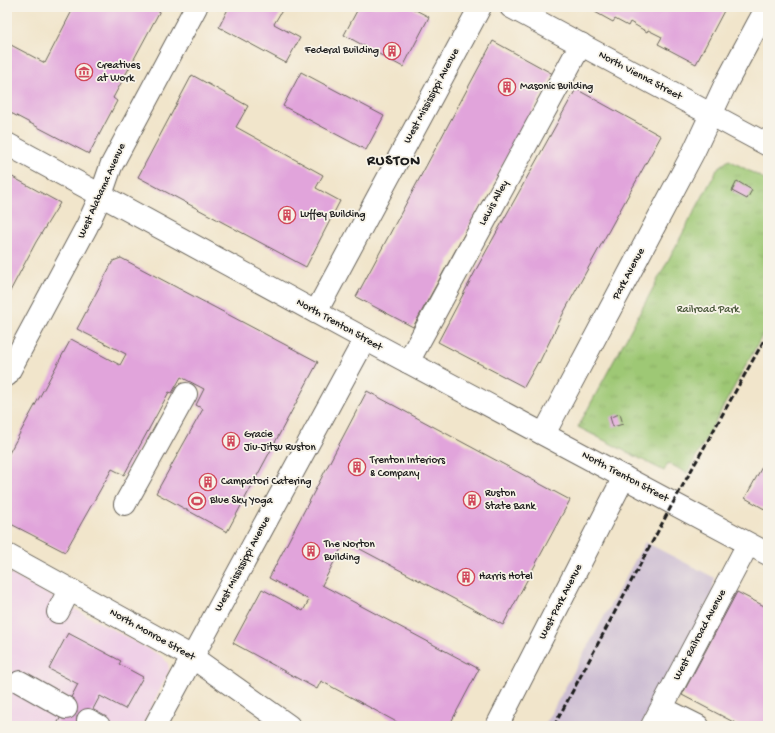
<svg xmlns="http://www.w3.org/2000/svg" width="775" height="733" font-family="'Gochi Hand',sans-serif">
	<defs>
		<pattern id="park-tufts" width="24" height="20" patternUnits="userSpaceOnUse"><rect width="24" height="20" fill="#9ec874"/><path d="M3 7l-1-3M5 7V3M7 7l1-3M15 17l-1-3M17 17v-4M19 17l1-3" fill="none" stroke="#88ab64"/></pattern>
	</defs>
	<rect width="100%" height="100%" fill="#f7f3e8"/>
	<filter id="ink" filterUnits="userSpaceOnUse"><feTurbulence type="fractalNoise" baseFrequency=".025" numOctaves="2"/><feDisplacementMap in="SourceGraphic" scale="8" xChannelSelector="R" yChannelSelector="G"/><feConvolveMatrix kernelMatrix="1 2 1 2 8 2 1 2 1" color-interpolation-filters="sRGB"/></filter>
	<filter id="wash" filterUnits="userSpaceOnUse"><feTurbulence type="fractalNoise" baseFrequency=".012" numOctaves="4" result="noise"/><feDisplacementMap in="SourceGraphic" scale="16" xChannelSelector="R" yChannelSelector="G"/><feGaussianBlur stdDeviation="0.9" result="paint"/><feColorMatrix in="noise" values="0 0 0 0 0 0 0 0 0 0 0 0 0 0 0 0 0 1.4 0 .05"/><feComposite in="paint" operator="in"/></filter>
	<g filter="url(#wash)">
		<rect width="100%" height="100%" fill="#f1e5cb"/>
		<!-- built -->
		<path fill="#efd0e7" d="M 7,572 L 163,657 L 168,664 L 169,671 L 142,726 L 7,726 Z"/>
		<!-- railway -->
		<path fill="#cdbed3" d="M 645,542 L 715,578 L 711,597 L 641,726 L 544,726 Z"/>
		<!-- park -->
		<path fill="url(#park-tufts)" stroke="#5d7248" d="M 729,160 L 768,181 L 768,325 L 687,473 L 668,463 L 664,471 L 578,427 L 718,168 Z"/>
		<g id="blocks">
			<!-- building -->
			<path fill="#e1a4db" d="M 74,7 L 162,7 L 113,98 L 117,101 L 89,154 L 7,111 L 7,50 L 8,50 L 11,45 L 45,63 Z
				M 229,7 L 284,7 L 274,24 L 300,38 L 286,63 L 219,27 Z
				M 359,7 L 410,7 L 429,17 L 403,67 L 344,35 Z
				M 591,7 L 726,7 L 696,64 L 658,44 L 662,37 L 648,30 L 647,32 L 630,22 L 628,26 L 615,19 L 613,22 L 595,12 L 596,10 Z
				M 493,41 L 553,74 L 413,327 L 356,297 Z
				M 301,72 L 384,116 L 366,150 L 283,106 Z
				M 192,75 L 248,106 L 236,127 L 323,175 L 316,188 L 340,201 L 306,267 L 138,177 Z
				M 576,89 L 661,136 L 564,312 L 539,363 L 538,362 L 524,387 L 438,342 L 478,266 Z
				M 7,174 L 60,203 L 36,242 L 7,297 Z
				M 737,181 L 752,190 L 747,199 L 732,191 Z
				M 121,258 L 318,362 L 227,532 L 156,493 L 203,409 L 196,405 L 204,389 L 181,377 L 172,393 L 169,392 L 124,475 L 112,469 L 65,552 L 7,522 L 7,457 L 71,339 L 120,365 L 126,354 L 77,329 L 113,261 Z
				M 367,391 L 570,500 L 503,625 L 345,541 L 322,585 L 479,669 L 449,726 L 404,726 L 321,681 L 317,689 L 233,643 L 262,589 L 303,611 L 309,600 L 269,578 Z
				M 620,414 L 623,424 L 613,427 L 610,417 Z
				M 768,456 L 768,511 L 745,498 Z
				M 737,592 L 768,608 L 768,726 L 741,726 L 682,695 Z
				M 68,633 L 121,661 L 119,664 L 143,677 L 125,709 L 100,696 L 84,726 L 56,726 L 78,684 L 49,669 Z"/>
		</g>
	</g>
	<g filter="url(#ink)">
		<use href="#blocks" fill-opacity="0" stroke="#676259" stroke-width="1"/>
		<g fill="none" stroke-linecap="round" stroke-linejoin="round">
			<defs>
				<path id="minor" d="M 316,312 L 480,7
					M 408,362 L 581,44
					M 544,434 L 694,151 L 724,87 L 767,7
					M 125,504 L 186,394
					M 7,555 L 192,657 L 289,726
					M 58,612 L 69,590
					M 20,682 L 66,708
					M 662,708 L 698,726
					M 88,720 L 99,726
					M 155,726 L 365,339
					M 497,726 L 624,477
					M 652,726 L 748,544"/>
				<path id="major" d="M 7,375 L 87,226 L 101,195 L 111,166 L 196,7"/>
				<path id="highway" d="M 511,7 L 768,145
					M 7,144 L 365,339 L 768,554"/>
			</defs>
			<!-- minor casing -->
			<use href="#minor" stroke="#676259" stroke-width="24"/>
			<!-- major casing -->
			<use href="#major" stroke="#676259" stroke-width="24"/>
			<!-- highway casing -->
			<use href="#highway" stroke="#676259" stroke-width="24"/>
			<!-- minor -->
			<use href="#minor" stroke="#fff" stroke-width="22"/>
			<!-- major -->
			<use href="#major" stroke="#fff" stroke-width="22"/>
			<!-- highway -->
			<use href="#highway" stroke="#fff" stroke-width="22"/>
			<!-- rail -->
			<path stroke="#1c1c1c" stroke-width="3" stroke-dasharray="6 3" stroke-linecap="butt" d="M 554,726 L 673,503 L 768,333"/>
		</g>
	</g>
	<!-- icons -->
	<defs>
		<symbol id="building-ring" viewBox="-11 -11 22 22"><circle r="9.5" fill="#f7f3e8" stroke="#d1495b" stroke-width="1.5"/><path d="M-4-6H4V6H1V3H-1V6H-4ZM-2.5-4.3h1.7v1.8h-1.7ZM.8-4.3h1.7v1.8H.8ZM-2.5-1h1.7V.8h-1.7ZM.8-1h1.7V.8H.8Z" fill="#d1495b"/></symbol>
		<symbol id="museum-ring" viewBox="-11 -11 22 22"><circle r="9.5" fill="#f7f3e8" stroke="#d1495b" stroke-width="1.5"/><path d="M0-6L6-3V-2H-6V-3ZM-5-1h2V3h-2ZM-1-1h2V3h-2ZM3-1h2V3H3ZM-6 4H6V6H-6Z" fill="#d1495b"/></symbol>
		<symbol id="stadium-ring" viewBox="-11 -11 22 22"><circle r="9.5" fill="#f7f3e8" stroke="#d1495b" stroke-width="1.5"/><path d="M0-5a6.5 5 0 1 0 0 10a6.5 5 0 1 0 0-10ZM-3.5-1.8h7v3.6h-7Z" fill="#d1495b"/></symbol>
	</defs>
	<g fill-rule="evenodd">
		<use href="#building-ring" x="382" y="41" width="20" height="20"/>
		<use href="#museum-ring" x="74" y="62" width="20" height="20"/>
		<use href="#building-ring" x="497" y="77" width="20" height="20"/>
		<use href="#building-ring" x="277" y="205" width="20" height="20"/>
		<use href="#building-ring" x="221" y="431" width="20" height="20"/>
		<use href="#building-ring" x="347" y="457" width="20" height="20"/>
		<use href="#building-ring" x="198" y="472" width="20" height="20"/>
		<use href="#building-ring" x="462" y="490" width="20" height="20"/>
		<use href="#stadium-ring" x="187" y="491" width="20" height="20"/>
		<use href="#building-ring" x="301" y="541" width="20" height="20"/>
		<use href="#building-ring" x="456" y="567" width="20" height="20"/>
	</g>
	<g text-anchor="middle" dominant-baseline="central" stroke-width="3.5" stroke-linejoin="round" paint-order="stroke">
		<!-- poi labels -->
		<g font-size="11" fill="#1c1c1c" stroke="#f7f3e8" text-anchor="start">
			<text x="379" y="51" text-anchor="end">Federal Building</text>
			<text x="97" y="66">Creatives<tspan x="97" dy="13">at Work</tspan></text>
			<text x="520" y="87">Masonic Building</text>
			<text x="300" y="215">Luffey Building</text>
			<text x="244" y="435">Gracie<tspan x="244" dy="13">Jiu-Jitsu Ruston</tspan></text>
			<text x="370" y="461">Trenton Interiors<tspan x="370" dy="13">&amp; Company</tspan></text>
			<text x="221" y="482">Campatori Catering</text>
			<text x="485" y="494">Ruston<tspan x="485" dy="13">State Bank</tspan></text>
			<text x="210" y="501">Blue Sky Yoga</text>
			<text x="324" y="545">The Norton<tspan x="324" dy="13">Building</tspan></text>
			<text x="479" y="577">Harris Hotel</text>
		</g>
		<!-- street labels -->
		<g font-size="11" fill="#1c1c1c" stroke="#f7f3e8">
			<text transform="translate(640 76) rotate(28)">North Vienna Street</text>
			<text transform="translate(432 96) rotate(-62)">West Mississippi Avenue</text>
			<text transform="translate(102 191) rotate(-66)">West Alabama Avenue</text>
			<text transform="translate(494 203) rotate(-61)">Lewis Alley</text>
			<text transform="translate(629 274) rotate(-62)">Park Avenue</text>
			<text transform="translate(339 325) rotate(29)">North Trenton Street</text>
			<text transform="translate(625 477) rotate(28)">North Trenton Street</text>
			<text transform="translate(243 564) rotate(-62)">West Mississippi Avenue</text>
			<text transform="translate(561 602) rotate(-63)">West Park Avenue</text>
			<text transform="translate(152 635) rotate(29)">North Monroe Street</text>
			<text transform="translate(700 635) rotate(-62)">West Railroad Avenue</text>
		</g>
		<!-- park labels -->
		<g font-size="11" fill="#4a583b" stroke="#f7f3e8">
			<text x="708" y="310">Railroad Park</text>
		</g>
		<!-- district labels -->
		<g font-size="15" font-weight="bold" letter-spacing="1" fill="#1c1c1c" stroke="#f7f3e8">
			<text x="394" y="161">RUSTON</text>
		</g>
	</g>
	<!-- margin -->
	<rect width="775" height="733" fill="none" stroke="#f7f3e8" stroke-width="24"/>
</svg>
